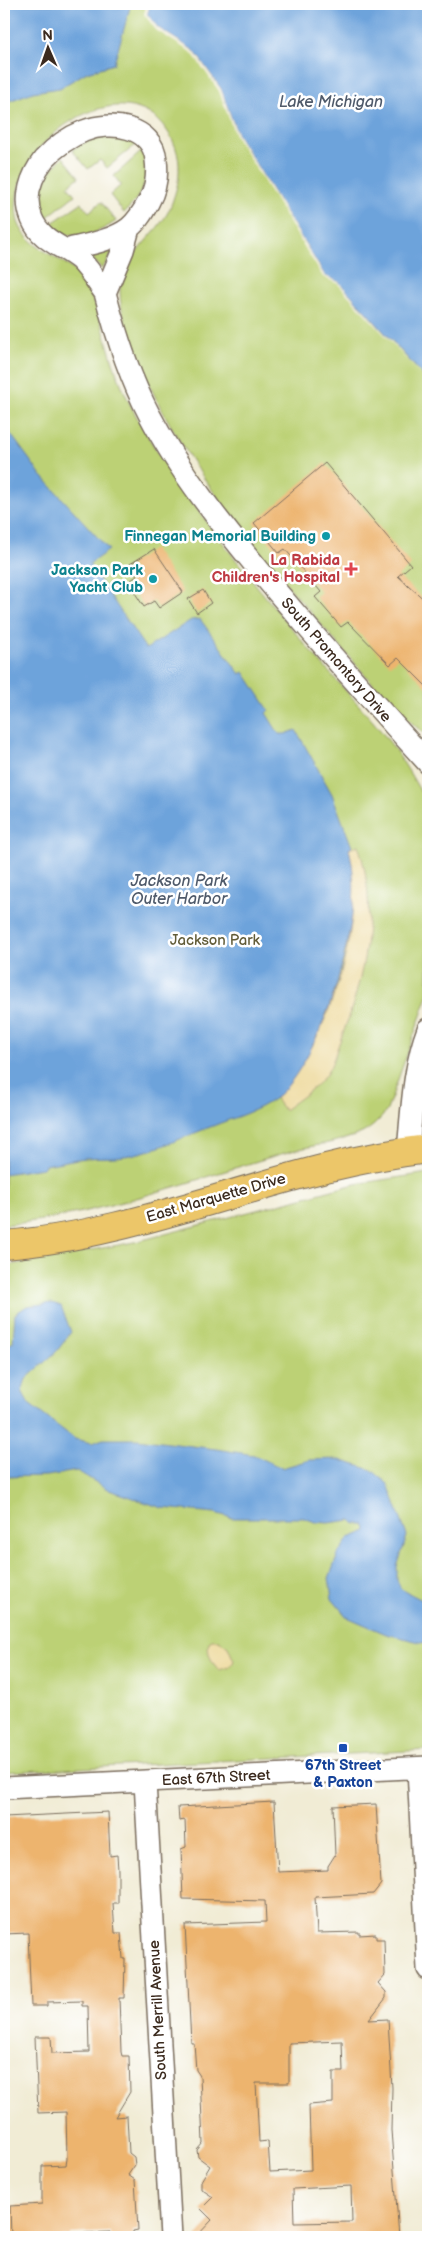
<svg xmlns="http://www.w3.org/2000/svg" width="432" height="2241" font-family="'Balsamiq Sans',sans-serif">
	<rect width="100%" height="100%" fill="#fff"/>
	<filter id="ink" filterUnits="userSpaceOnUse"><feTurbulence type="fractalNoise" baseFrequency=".02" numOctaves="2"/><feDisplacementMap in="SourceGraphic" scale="10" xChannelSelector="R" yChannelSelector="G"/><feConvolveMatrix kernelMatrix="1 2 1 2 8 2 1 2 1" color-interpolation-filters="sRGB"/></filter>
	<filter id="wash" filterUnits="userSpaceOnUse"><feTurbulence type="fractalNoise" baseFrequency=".0096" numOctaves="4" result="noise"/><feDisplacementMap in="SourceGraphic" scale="20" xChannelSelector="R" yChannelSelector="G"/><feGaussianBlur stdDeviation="1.12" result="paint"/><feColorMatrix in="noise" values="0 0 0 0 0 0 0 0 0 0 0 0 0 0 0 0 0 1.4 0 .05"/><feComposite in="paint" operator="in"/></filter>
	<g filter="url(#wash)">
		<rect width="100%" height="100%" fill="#f1ecd5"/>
		<!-- green -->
		<path fill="#bcd174" stroke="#7c7e49" d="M 4,4 L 150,4 L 147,14 L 194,51 L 221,89 L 237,134 L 325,276 L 339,282 L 428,381 L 428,737 C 387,703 353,661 318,621 C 247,539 173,451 134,349 C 128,331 120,311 120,292 C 119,261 153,238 167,214 C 171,207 174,197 176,190 C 181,173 180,156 173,141 C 133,56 0,142 18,222 C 30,254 69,256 85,283 C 101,311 107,349 119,379 C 131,410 149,440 168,467 C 212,533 263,594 313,654 C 339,684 367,712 391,744 C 404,762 415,782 426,801 L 428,807 L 428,996 L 387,1110 C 381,1119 372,1128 362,1133 C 339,1143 312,1145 288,1152 C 194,1179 102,1215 4,1225 Z
			M 109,136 L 130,139 L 137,144 L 107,168 L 100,160 L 88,169 L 72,150 L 85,142 Z
			M 143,150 C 152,175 142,196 124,213 L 110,195 L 121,185 L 114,176 Z
			M 63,157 L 79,177 L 68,186 L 75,195 L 45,219 C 33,197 47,172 63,157 Z
			M 101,202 L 116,221 C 97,235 69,244 49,225 L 81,203 L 89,212 Z
			M 113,247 L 113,252 L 102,269 L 89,255 Z
			M 428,1173 L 428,1750 L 4,1772 L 4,1266 L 135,1242 L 355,1184 Z"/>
		<!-- sand -->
		<path fill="#eeda9e" stroke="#94825e" d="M 358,845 C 380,908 364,980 340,1041 C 336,1051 333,1064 327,1073 C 318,1087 298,1099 284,1110 L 275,1098 C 328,1046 367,921 349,849 Z
			M 212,1640 L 219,1640 L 228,1647 L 234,1661 L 230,1667 L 219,1670 C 212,1663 206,1652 209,1642 Z"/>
		<!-- water -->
		<path fill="#6da3db" stroke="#54667c" d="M 4,4 L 131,4 L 114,64 L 87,72 L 60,88 L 33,92 L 4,103 Z
			M 150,4 L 428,4 L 428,381 L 339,282 L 325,276 L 237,134 L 221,89 L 194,51 L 158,28 L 147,14 Z
			M 4,425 L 41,475 L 109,550 L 89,564 L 146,649 L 191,620 L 200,619 L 240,674 L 244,672 L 269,710 L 266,713 L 279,734 L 285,734 L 296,730 L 332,794 L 352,847 L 349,849 C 360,893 350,932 339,975 C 330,1009 304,1077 275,1098 C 258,1111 233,1118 213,1126 C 186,1136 160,1149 131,1155 C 116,1158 102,1157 86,1158 C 73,1159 59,1163 45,1165 L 43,1168 L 4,1174 Z
			M 52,1303 L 61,1306 L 71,1332 L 57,1351 L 26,1379 L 22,1391 L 29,1404 L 75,1439 L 92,1443 L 103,1439 L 137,1439 L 216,1449 L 254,1455 L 282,1468 L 309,1460 L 336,1459 L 372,1470 L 388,1484 L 407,1536 L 397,1567 L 397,1580 L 401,1589 L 428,1603 L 428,1644 L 386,1634 L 347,1617 L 332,1599 L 329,1578 L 339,1552 L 349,1538 L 367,1531 L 364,1524 L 355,1524 L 351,1520 L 328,1523 L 315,1522 L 304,1518 L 232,1518 L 215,1513 L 162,1508 L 109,1490 L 77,1471 L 47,1476 L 4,1477 L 4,1348 L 13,1342 L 15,1314 L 27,1306 Z"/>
		<!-- pier -->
		<path fill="#f1ecd5" d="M 147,4 L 150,4 L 147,14 L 158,28 L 194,51 L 221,89 L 237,134 L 325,276 L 339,282 L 428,383 L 338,284 L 323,277 L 235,135 L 219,91 L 192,53 L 156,30 L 144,14 Z"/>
		<g id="blocks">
			<!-- building -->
			<path fill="#edb46e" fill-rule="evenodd" d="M 325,463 L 411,565 L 398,576 L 428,603 L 428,688 L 398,658 L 390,665 L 348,622 L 341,627 L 315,597 L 321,592 L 285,549 L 279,553 L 254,523 Z
				M 154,549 L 183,592 L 159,608 L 154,601 L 144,607 L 128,582 L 137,576 L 130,564 Z
				M 203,590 L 211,603 L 197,613 L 188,599 Z
				M 274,1802 L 278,1872 L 328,1870 L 328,1866 L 335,1855 L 333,1806 L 376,1804 L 381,1884 L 373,1894 L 315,1897 L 317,1933 L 359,1932 L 359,1935 L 376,1934 L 376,1939 L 384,1939 L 385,1975 L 378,1983 L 386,1992 L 386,1998 L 369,2020 L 388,2019 L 392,2088 L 391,2130 L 399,2237 L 196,2237 L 212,2220 L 201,2209 L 213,2197 L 201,2189 L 201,2181 L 210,2166 L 198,2157 L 197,2150 L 203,2143 L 200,2076 L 196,2070 L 194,2043 L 191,2043 L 185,1925 L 266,1922 L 265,1901 L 183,1899 L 181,1849 L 186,1847 L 185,1820 L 179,1821 L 178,1807 ZM 342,2041 L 343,2072 L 333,2072 L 333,2103 L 309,2105 L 311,2170 L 270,2172 L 268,2141 L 259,2142 L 256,2083 L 289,2083 L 289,2043 ZM 351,2186 L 352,2222 L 294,2223 L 293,2189 Z
				M 108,1812 L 110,1856 L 117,1855 L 118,1870 L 118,1903 L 113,1903 L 115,1933 L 121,1933 L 123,1959 L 125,1959 L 124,1998 L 119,1998 L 121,2052 L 122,2056 L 129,2056 L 130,2092 L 115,2117 L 127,2116 L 129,2153 L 134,2157 L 135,2165 L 128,2175 L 135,2180 L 138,2230 L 133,2231 L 133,2237 L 110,2237 L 110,2232 L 70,2234 L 70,2237 L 11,2237 L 10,2206 L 42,2204 L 42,2166 L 66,2165 L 67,2159 L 66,2112 L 38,2113 L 35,2037 L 51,2037 L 52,2053 L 89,2052 L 88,2006 L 82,2006 L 82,2001 L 47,2002 L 47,2006 L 31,2006 L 28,1933 L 4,1934 L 4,1817 Z"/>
		</g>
	</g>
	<g filter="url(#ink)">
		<use href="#blocks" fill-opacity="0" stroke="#7b6e5e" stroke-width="1"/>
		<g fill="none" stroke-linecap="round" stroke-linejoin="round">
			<defs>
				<path id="minor" d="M 65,250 C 85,245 112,241 129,228 C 138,221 144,210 149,201 C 156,188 158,175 156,160 C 153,126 111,120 84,131 C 69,137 55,147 44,159 C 31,176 23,198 32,219 C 41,241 63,246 80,260 C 90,270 97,282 105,293 L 123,250 L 129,228
					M 105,293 C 116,335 129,376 149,414 C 179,472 222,525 263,575 C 316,639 372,701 428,763
					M 408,1151 C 412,1110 413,1068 428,1029
					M 418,1768 L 428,1969
					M 145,1782 L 171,2237
					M 4,1788 L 428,1767"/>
				<path id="major" d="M 4,1245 C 150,1234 283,1165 428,1149"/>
			</defs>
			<!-- minor casing -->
			<use href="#minor" stroke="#7b6e5e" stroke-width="24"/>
			<!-- major casing -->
			<use href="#major" stroke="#7b6e5e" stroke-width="30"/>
			<!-- minor -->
			<use href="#minor" stroke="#fff" stroke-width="21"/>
			<!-- major -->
			<use href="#major" stroke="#ecc669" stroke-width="28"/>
		</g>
	</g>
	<!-- markers -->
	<g fill="#0f9aa8" stroke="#fff" stroke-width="2">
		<circle cx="326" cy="536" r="5"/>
		<circle cx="153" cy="579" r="5"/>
	</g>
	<path fill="#e0444e" stroke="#fff" stroke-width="2" d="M348.5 561.5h5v5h5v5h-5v5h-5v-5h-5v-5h5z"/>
	<rect fill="#1a4fb4" stroke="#fff" stroke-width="2" x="338" y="1743" width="10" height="10" rx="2.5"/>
	<g text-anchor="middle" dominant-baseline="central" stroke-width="5" stroke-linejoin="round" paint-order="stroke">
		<!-- culture labels -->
		<g font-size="15" font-weight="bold" fill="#0d838f" stroke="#fff" text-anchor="end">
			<text x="316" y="536">Finnegan Memorial Building</text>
			<text x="143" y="570">Jackson Park<tspan x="143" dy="17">Yacht Club</tspan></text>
		</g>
		<!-- health labels -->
		<g font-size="15" font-weight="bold" fill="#be3a42" stroke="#fff" text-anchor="end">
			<text x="340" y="560">La Rabida<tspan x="340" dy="17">Children's Hospital</tspan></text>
		</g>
		<!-- street labels -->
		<g font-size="15" fill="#3b2a1e" stroke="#fff">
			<text transform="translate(336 660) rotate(49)">South Promontory Drive</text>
			<text transform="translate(216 1198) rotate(-16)">East Marquette Drive</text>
			<text transform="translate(216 1778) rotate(-3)">East 67th Street</text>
			<text transform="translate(158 2010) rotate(-93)">South Merrill Avenue</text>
		</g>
		<!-- park labels -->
		<g font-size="15" fill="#625c38" stroke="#fff">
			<text x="215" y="940">Jackson Park</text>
		</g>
		<!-- transit labels -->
		<g font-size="15" font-weight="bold" fill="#164399" stroke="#fff">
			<text x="343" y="1765">67th Street<tspan x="343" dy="17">&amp; Paxton</tspan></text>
		</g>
		<!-- water labels -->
		<g font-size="16" font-style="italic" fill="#4f5a6a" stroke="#fff">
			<text x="331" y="102">Lake Michigan</text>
			<text x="179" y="881">Jackson Park<tspan x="179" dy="18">Outer Harbor</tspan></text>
		</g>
	</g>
	<!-- margin -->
	<rect width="432" height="2241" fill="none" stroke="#fff" stroke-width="20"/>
	<!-- north arrow -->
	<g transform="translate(48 48) rotate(358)" stroke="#ffffff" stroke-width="4" paint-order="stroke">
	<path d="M0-4L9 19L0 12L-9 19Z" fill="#3b2a1e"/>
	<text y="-8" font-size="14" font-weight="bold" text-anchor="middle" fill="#3b2a1e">N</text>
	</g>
</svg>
